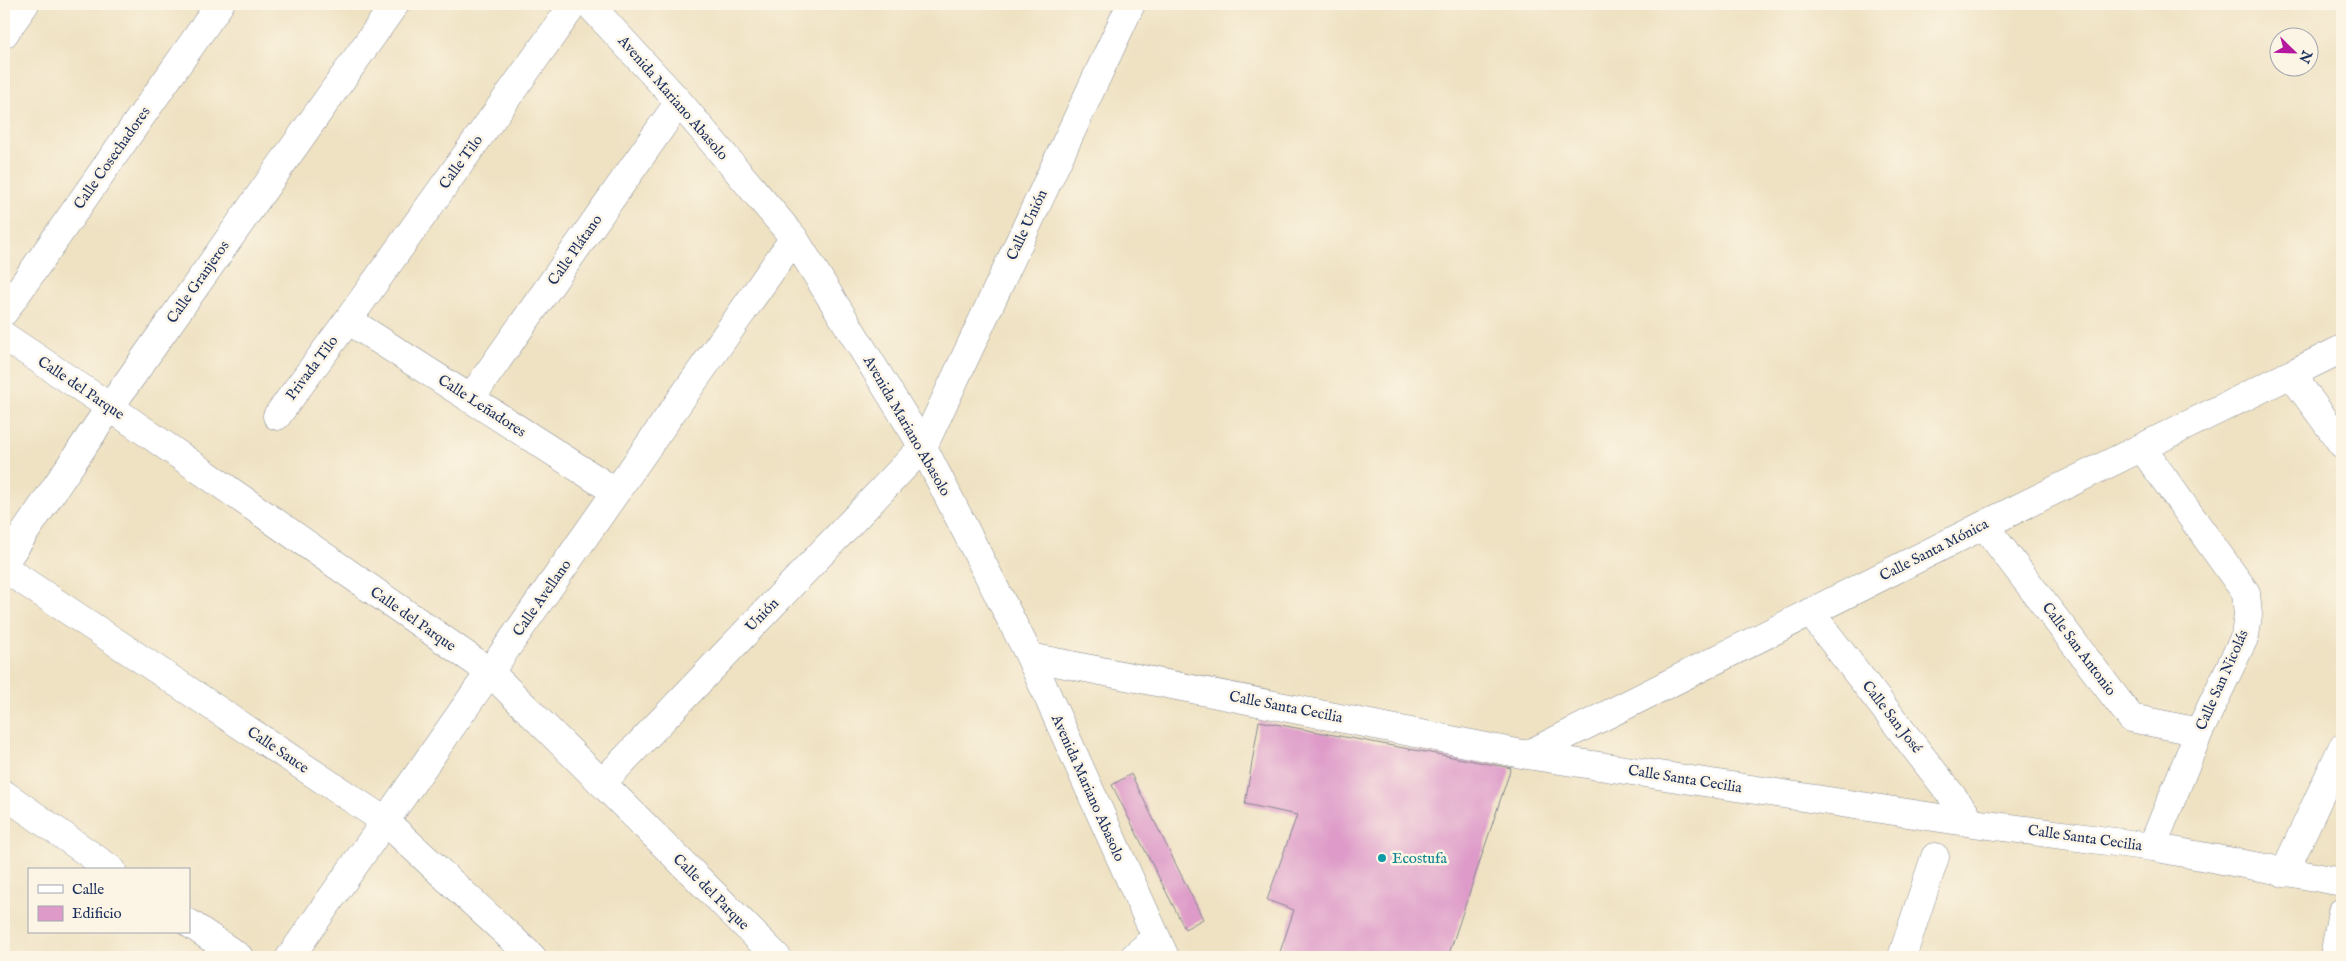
<svg xmlns="http://www.w3.org/2000/svg" width="2346" height="961" font-family="'IM FELL English',serif">
	<rect width="100%" height="100%" fill="#fcf5e5"/>
	<filter id="ink" filterUnits="userSpaceOnUse"><feTurbulence type="fractalNoise" baseFrequency=".02" numOctaves="2"/><feDisplacementMap in="SourceGraphic" scale="10" xChannelSelector="R" yChannelSelector="G"/><feConvolveMatrix kernelMatrix="1 2 1 2 8 2 1 2 1" color-interpolation-filters="sRGB"/></filter>
	<filter id="wash" filterUnits="userSpaceOnUse"><feTurbulence type="fractalNoise" baseFrequency=".0096" numOctaves="4" result="noise"/><feDisplacementMap in="SourceGraphic" scale="20" xChannelSelector="R" yChannelSelector="G"/><feGaussianBlur stdDeviation="1.12" result="paint"/><feColorMatrix in="noise" values="0 0 0 0 0 0 0 0 0 0 0 0 0 0 0 0 0 1.4 0 .05"/><feComposite in="paint" operator="in"/></filter>
	<g filter="url(#wash)">
		<rect width="100%" height="100%" fill="#efe2c3"/>
		<g id="blocks">
			<!-- building -->
			<path fill="#de9bc9" d="M 1259,721 L 1511,768 L 1448,957 L 1297,957 L 1280,952 L 1294,910 L 1267,900 L 1297,815 L 1245,804 Z
				M 1131,774 L 1203,919 L 1185,929 L 1112,785 Z"/>
		</g>
	</g>
	<g filter="url(#ink)">
		<use href="#blocks" fill-opacity="0" stroke="#858890" stroke-width="1"/>
		<g fill="none" stroke-linecap="round" stroke-linejoin="round">
			<defs>
				<path id="minor" d="M 589,4 L 679,102 L 794,238 L 923,447 L 1030,657 L 1165,957
					M 4,34 L 25,4
					M 4,312 L 220,4
					M 348,320 L 616,492
					M 4,336 L 110,407 L 490,672 L 777,957
					M 2291,374 L 2342,444
					M 470,399 L 679,102
					M 277,416 L 348,320 L 574,4
					M 2142,448 L 2246,593 L 2248,615 L 2245,636 L 2199,732 L 2152,847
					M 1984,525 L 2131,718 L 2199,732
					M 4,563 L 110,407 L 395,4
					M 4,568 L 385,821 L 532,957
					M 1810,612 L 1973,823
					M 1030,657 L 1527,755 L 1973,823 L 2152,847 L 2342,882
					M 1527,755 L 1984,525 L 2342,349
					M 602,783 L 923,447 L 1131,4
					M 4,794 L 112,870
					M 2284,873 L 2342,748
					M 189,923 L 239,957
					M 290,957 L 794,238
					M 1134,957 L 1155,938
					M 1902,957 L 1935,857
					M 2334,957 L 2342,912"/>
			</defs>
			<!-- minor casing -->
			<use href="#minor" stroke="#858890" stroke-width="29"/>
			<!-- minor -->
			<use href="#minor" stroke="#fff" stroke-width="28"/>
		</g>
	</g>
	<!-- markers -->
	<circle fill="#0f9aa8" stroke="#fcf5e5" stroke-width="2" cx="1382" cy="858" r="5"/>
	<g text-anchor="middle" dominant-baseline="central" stroke-width="5" stroke-linejoin="round" paint-order="stroke">
		<!-- street labels -->
		<g font-size="15" fill="#1b2f5e" stroke="#fcf5e5">
			<text transform="translate(673 98) rotate(49)">Avenida Mariano Abasolo</text>
			<text transform="translate(112 158) rotate(-55)">Calle Cosechadores</text>
			<text transform="translate(461 162) rotate(-54)">Calle Tilo</text>
			<text transform="translate(1027 225) rotate(-65)">Calle Unión</text>
			<text transform="translate(575 250) rotate(-55)">Calle Plátano</text>
			<text transform="translate(198 282) rotate(-55)">Calle Granjeros</text>
			<text transform="translate(312 368) rotate(-53)">Privada Tilo</text>
			<text transform="translate(81 388) rotate(34)">Calle del Parque</text>
			<text transform="translate(482 406) rotate(33)">Calle Leñadores</text>
			<text transform="translate(907 426) rotate(60)">Avenida Mariano Abasolo</text>
			<text transform="translate(1934 550) rotate(-27)">Calle Santa Mónica</text>
			<text transform="translate(542 598) rotate(-55)">Calle Avellano</text>
			<text transform="translate(762 615) rotate(-46)">Unión</text>
			<text transform="translate(413 619) rotate(35)">Calle del Parque</text>
			<text transform="translate(2079 649) rotate(53)">Calle San Antonio</text>
			<text transform="translate(2222 680) rotate(-66)">Calle San Nicolás</text>
			<text transform="translate(1286 707) rotate(11)">Calle Santa Cecilia</text>
			<text transform="translate(1892 717) rotate(52)">Calle San José</text>
			<text transform="translate(278 750) rotate(34)">Calle Sauce</text>
			<text transform="translate(1685 779) rotate(9)">Calle Santa Cecilia</text>
			<text transform="translate(1088 788) rotate(66)">Avenida Mariano Abasolo</text>
			<text transform="translate(2085 838) rotate(8)">Calle Santa Cecilia</text>
			<text transform="translate(711 892) rotate(45)">Calle del Parque</text>
		</g>
		<!-- culture labels -->
		<g font-size="15" fill="#0d838f" stroke="#fcf5e5" text-anchor="start">
			<text x="1392" y="858">Ecostufa</text>
		</g>
	</g>
	<!-- margin -->
	<rect width="2346" height="961" fill="none" stroke="#fcf5e5" stroke-width="20"/>
	<!-- legend -->
	<rect x="28" y="868" width="162" height="65" fill="#fcf5e5" stroke="#a2a6af"/>
	<rect x="38" y="885" width="25" height="8" fill="#ffffff" stroke="#a2a6af"/>
	<text x="72" y="894" font-size="15" fill="#1b2f5e">Calle</text>
	<rect x="38" y="906" width="25" height="15" fill="#de9bc9" stroke="#a2a6af"/>
	<text x="72" y="918" font-size="15" fill="#1b2f5e">Edificio</text>
	<!-- north arrow -->
	<g transform="translate(2294 52) rotate(113)"><circle r="24" fill="#fcf5e5" stroke="#a2a6af"/>
	<path d="M0-4L9 19L0 12L-9 19Z" fill="#b5179e"/>
	<text y="-8" font-size="14" font-weight="bold" text-anchor="middle" fill="#1b2f5e">N</text>
	</g>
</svg>
